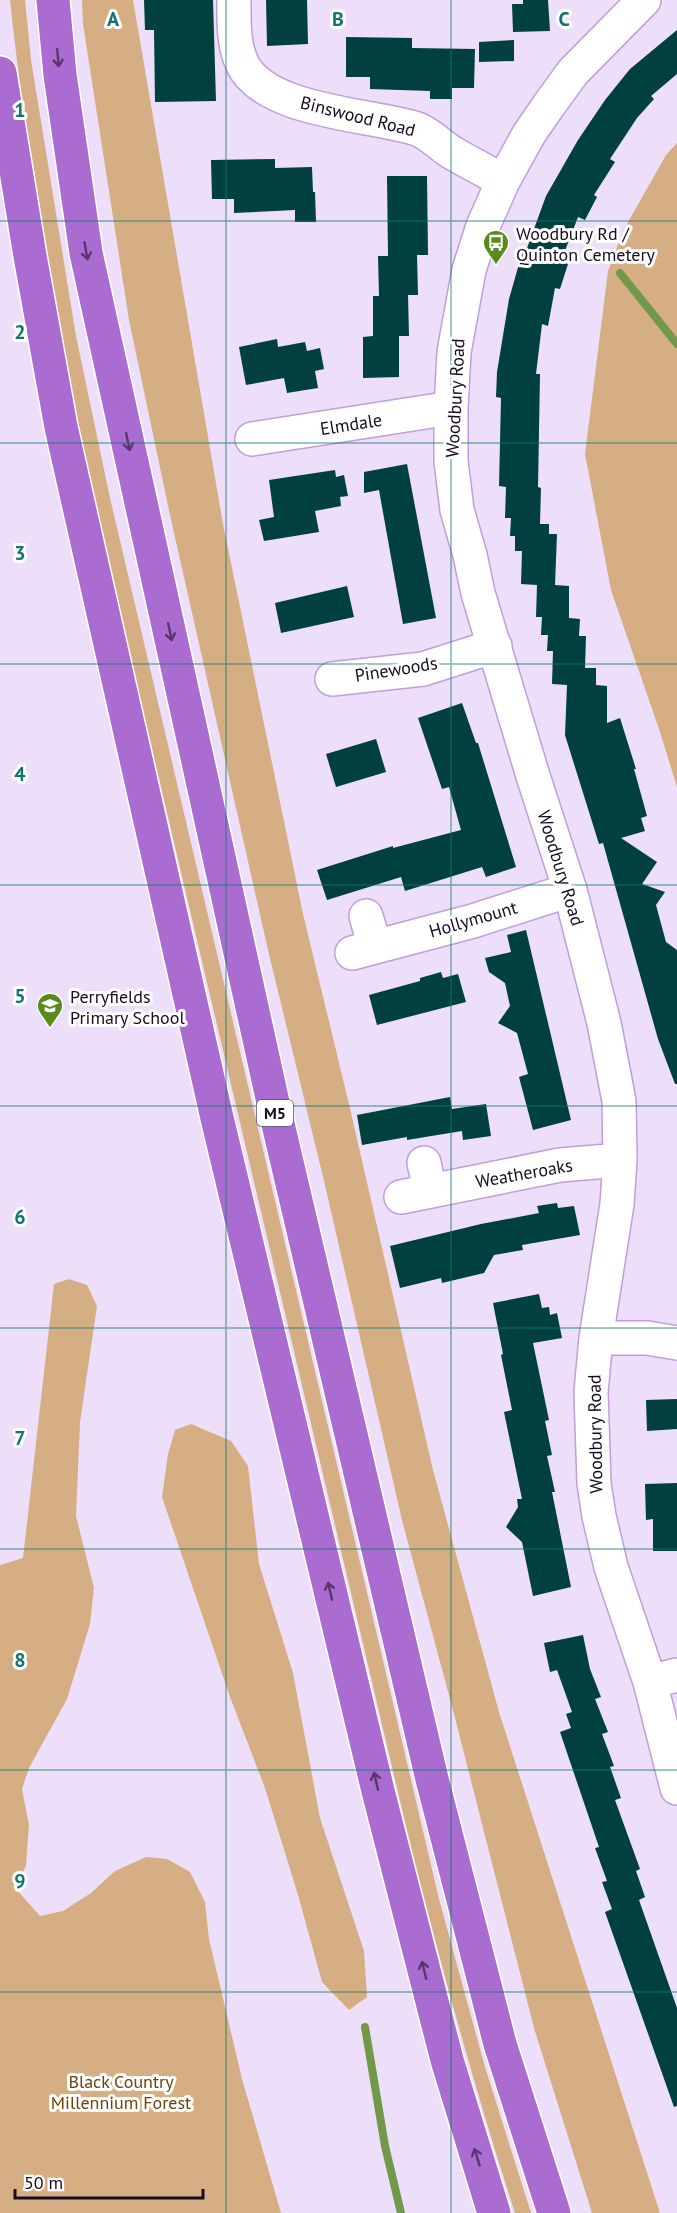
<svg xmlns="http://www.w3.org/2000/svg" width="677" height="2213" font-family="'PT Sans',sans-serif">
	<rect width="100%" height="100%" fill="#eddef9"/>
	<!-- green -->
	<path fill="#d5af83" d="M 10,0 L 25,0 L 31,60 L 76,336 L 110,498 L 439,1899 L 485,2067 L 531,2213 L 515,2213 C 477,2097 445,1979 414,1860 L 100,529 C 63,354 29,178 10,0 Z
		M 82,0 L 133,0 L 223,524 L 303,914 L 349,1104 L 433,1470 L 499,1712 L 660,2213 L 592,2213 L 534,2028 L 454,1714 L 402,1520 L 324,1181 L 268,950 L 170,515 L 129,320 L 83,24 Z
		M 677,143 L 677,787 L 660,732 L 611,590 L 585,454 L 608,271 L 623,231 L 666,155 Z
		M 69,1279 L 87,1285 L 97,1306 L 80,1422 L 76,1516 L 94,1588 L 90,1624 L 67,1699 L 29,1768 L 22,1789 L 29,1825 L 26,1865 L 16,1889 L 40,1916 L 63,1911 L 91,1893 L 115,1871 L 146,1857 L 167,1859 L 190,1872 L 205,1902 L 209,1939 L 242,2079 L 281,2213 L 0,2213 L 0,1565 L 23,1558 L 54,1284 Z
		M 191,1424 L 231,1441 L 248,1466 L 259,1564 L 293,1673 L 320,1818 L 364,1951 L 367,1997 L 349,2010 L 322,1982 L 298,1895 L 265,1788 L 230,1697 L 162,1497 L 168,1454 L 175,1430 Z"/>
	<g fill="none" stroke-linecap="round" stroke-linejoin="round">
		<!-- stream -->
		<path stroke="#72994a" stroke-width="8" d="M 620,273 L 677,344
			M 365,2027 L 385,2146 L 401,2213"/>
	</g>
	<!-- building -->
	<path fill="#00403e" d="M 144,0 L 213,0 L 216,101 L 155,102 L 154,30 L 145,30 Z
		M 266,0 L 307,0 L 308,44 L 267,46 Z
		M 523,0 L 548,0 L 550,31 L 513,32 L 512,4 L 523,4 Z
		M 677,30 L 677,74 L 651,96 L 654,99 L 637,118 L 610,159 L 615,162 L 594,195 L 597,197 L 585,220 L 578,217 L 561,261 L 568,264 L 560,289 L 555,288 L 548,326 L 542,324 L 536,374 L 540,374 L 538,487 L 541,488 L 540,524 L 549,524 L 549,534 L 557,534 L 555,585 L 569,586 L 569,618 L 580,619 L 579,636 L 586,636 L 585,668 L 596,668 L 596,685 L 607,686 L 607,723 L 620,718 L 636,769 L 634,769 L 647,816 L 641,818 L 645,831 L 621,838 L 657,862 L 642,884 L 665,892 L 656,905 L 666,942 L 677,950 L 677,1084 L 675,1084 L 658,1039 L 603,843 L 599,844 L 565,735 L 567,685 L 552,684 L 553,651 L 547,651 L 548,635 L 541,635 L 542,617 L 536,617 L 537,585 L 521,584 L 522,551 L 515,551 L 515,536 L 510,536 L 511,518 L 505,518 L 506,487 L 499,486 L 501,398 L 496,397 L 497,372 L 509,299 L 523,250 L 526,251 L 546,196 L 578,140 L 605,100 L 630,69 Z
		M 346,37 L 412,38 L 412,48 L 475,49 L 474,88 L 452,88 L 452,99 L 430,99 L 430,91 L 370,89 L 370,77 L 346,77 Z
		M 514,40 L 514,61 L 479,62 L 479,42 Z
		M 275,159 L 275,168 L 312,167 L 313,192 L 315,192 L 316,222 L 295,222 L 295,210 L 234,213 L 234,199 L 212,199 L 211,160 Z
		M 387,176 L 427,176 L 428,255 L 417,255 L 418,295 L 408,295 L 409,336 L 399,336 L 399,377 L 363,378 L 363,337 L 373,336 L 373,296 L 379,296 L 378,256 L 388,256 Z
		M 277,339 L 278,347 L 305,342 L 307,351 L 320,348 L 324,369 L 315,371 L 318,388 L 287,393 L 284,378 L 246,385 L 239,347 Z
		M 407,464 L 436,618 L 403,624 L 379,490 L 364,493 L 364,472 Z
		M 335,470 L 336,477 L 344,475 L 348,496 L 340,497 L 341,506 L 315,511 L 319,532 L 264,541 L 259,520 L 274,517 L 269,480 Z
		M 347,586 L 354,617 L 281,633 L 275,603 Z
		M 462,703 L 476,743 L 478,743 L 516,867 L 486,877 L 482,867 L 405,891 L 401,877 L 327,900 L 317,870 L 393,846 L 393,848 L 461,830 L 449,787 L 442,789 L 418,718 Z
		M 376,739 L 386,772 L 336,787 L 326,754 Z
		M 526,930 L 571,1120 L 533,1130 L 519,1077 L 528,1074 L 517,1033 L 498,1023 L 510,1006 L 505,983 L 489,972 L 485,958 L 511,952 L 507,935 Z
		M 441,972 L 443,978 L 458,974 L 466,1002 L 377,1025 L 369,995 L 420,981 L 420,978 Z
		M 450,1097 L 452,1109 L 486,1104 L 491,1136 L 463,1140 L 462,1131 L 407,1140 L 407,1137 L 362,1145 L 357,1115 Z
		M 557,1203 L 558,1208 L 574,1206 L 580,1235 L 522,1245 L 523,1250 L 494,1255 L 484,1273 L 442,1283 L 441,1278 L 400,1288 L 390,1246 L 481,1224 L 539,1213 L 537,1206 Z
		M 539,1294 L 542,1308 L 549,1307 L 550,1315 L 557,1313 L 562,1338 L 533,1343 L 549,1420 L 545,1421 L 552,1455 L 547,1456 L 555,1492 L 552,1492 L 571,1587 L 533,1596 L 522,1542 L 506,1527 L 518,1507 L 517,1499 L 522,1499 L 504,1412 L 512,1410 L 501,1355 L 503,1354 L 493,1303 Z
		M 677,1399 L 677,1429 L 647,1431 L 646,1400 Z
		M 677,1483 L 677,1551 L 653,1551 L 653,1519 L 646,1520 L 645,1484 Z
		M 583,1635 L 590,1669 L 601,1697 L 595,1699 L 608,1732 L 602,1734 L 614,1766 L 610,1767 L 621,1798 L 615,1800 L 640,1869 L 636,1871 L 645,1897 L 639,1900 L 677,2008 L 677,2106 L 674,2107 L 605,1912 L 612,1909 L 602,1882 L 607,1881 L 595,1848 L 599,1847 L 560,1732 L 571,1728 L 566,1714 L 572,1712 L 557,1670 L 550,1672 L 544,1643 Z"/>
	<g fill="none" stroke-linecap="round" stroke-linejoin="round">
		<defs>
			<path id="minor" d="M 234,0 C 234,21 233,44 242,63 C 264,112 370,114 417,129 C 429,133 440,145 451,152 C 468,162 486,171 503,181
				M 644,0 L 573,72 L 549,105 L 529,134 L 503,181 L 483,226 L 469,270 L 454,352 L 451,408 L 451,461 L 457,510 L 470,555 L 478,593 L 533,776 L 570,890 L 604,1023 L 619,1101 L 620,1160 L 617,1204 L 596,1338 L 591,1392 L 594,1483 L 599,1516 L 611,1567 L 650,1682 L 677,1788
				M 252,439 L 451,408
				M 332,679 L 423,669 L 495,646
				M 366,916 L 375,947
				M 352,953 L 473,921 L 570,890
				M 424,1163 L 430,1190
				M 401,1197 L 560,1165 L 620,1160
				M 596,1338 L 647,1338 L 677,1343
				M 650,1682 L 677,1675"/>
			<path id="highway" d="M 53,0 L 60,75 L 86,253 L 274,1107 L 432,1779 L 500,2044 L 554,2213
				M 0,73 L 30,256 L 61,427 L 217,1118 L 378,1791 L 447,2060 L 494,2213"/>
		</defs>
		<!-- minor casing -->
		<use href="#minor" stroke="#c29ddd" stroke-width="36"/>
		<!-- highway casing -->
		<use href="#highway" stroke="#fff" stroke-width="36"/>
		<!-- minor -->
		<use href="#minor" stroke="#fff" stroke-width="33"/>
		<!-- highway -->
		<use href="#highway" stroke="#aa6cd1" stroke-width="33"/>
	</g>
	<!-- one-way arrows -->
	<defs><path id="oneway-shaft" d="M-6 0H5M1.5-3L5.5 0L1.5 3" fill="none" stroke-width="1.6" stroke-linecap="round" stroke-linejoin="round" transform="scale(1.5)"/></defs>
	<g stroke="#5a3670">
		<use href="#oneway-shaft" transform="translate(58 58) rotate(85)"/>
		<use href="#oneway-shaft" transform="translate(86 251) rotate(80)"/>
		<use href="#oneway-shaft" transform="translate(128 442) rotate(78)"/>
		<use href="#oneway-shaft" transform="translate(170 632) rotate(78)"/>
		<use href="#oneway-shaft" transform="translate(330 1591) rotate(-103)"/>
		<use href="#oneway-shaft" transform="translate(376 1781) rotate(-103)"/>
		<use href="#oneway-shaft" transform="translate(424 1970) rotate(-104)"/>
		<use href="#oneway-shaft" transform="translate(477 2157) rotate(-107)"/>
	</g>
	<!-- grid -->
	<path fill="none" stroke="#0f766e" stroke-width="1.5" stroke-opacity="0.55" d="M 226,0 L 226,2213M 451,0 L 451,2213M 0,221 L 677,221M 0,443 L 677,443M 0,664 L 677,664M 0,885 L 677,885M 0,1106 L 677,1106M 0,1328 L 677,1328M 0,1549 L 677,1549M 0,1770 L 677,1770M 0,1992 L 677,1992"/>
	<!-- icons -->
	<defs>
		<symbol id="bus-pin" viewBox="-11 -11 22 30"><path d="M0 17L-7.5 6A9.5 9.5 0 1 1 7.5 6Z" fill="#5a891c" stroke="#fff"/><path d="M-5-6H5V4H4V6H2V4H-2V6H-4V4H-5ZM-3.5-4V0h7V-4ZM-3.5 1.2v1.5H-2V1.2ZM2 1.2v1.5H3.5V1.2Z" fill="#fff"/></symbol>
		<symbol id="school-pin" viewBox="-11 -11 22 30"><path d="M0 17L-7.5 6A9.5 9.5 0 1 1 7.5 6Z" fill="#5a891c" stroke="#fff"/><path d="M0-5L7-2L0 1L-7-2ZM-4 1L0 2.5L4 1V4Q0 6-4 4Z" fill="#fff"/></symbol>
	</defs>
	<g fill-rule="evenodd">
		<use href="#bus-pin" x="481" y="228" width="30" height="40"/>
		<use href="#school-pin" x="35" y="991" width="30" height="40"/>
	</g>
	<g text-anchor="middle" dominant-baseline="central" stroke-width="6" stroke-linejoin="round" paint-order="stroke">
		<!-- shield labels -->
		<rect fill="#fff" stroke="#5d5464" stroke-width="1.5" x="257" y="1100" width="36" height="26" rx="4.5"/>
		<g font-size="16" font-weight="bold" fill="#180a21">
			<text x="275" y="1113">M5</text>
		</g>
		<!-- street labels -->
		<g font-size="18" fill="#180a21" stroke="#fff">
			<text transform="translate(358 116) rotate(14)">Binswood Road</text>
			<text transform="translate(455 398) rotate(-87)">Woodbury Road</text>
			<text transform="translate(351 424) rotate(-9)">Elmdale</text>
			<text transform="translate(396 669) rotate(-9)">Pinewoods</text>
			<text transform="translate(561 868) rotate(73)">Woodbury Road</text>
			<text transform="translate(473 919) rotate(-16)">Hollymount</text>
			<text transform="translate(524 1173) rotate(-10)">Weatheroaks</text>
			<text transform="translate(595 1434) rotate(-91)">Woodbury Road</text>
		</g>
		<!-- poi labels -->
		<g font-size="18" fill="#180a21" stroke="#fff" text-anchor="start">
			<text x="516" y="233">Woodbury Rd /<tspan x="516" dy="21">Quinton Cemetery</tspan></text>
			<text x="70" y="996">Perryfields<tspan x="70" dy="21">Primary School</tspan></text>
		</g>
		<!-- park labels -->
		<g font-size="18" fill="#6b4407" stroke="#fff">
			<text x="121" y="2081">Black Country<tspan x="121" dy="21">Millennium Forest</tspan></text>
		</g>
	</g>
	<g font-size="20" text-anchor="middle" font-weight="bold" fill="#0f766e" stroke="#fff" stroke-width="6" stroke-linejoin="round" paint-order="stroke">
		<text x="113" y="26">A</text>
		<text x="338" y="26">B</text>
		<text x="564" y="26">C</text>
		<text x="20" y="117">1</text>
		<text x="20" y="339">2</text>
		<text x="20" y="560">3</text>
		<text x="20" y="781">4</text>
		<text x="20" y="1003">5</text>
		<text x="20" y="1224">6</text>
		<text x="20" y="1445">7</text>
		<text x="20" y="1667">8</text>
		<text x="20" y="1888">9</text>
	</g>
	<!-- scale -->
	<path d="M15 2189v9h188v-9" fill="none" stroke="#180a21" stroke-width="3"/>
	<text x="24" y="2189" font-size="18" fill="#180a21" stroke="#ffffff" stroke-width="4.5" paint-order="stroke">50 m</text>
</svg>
